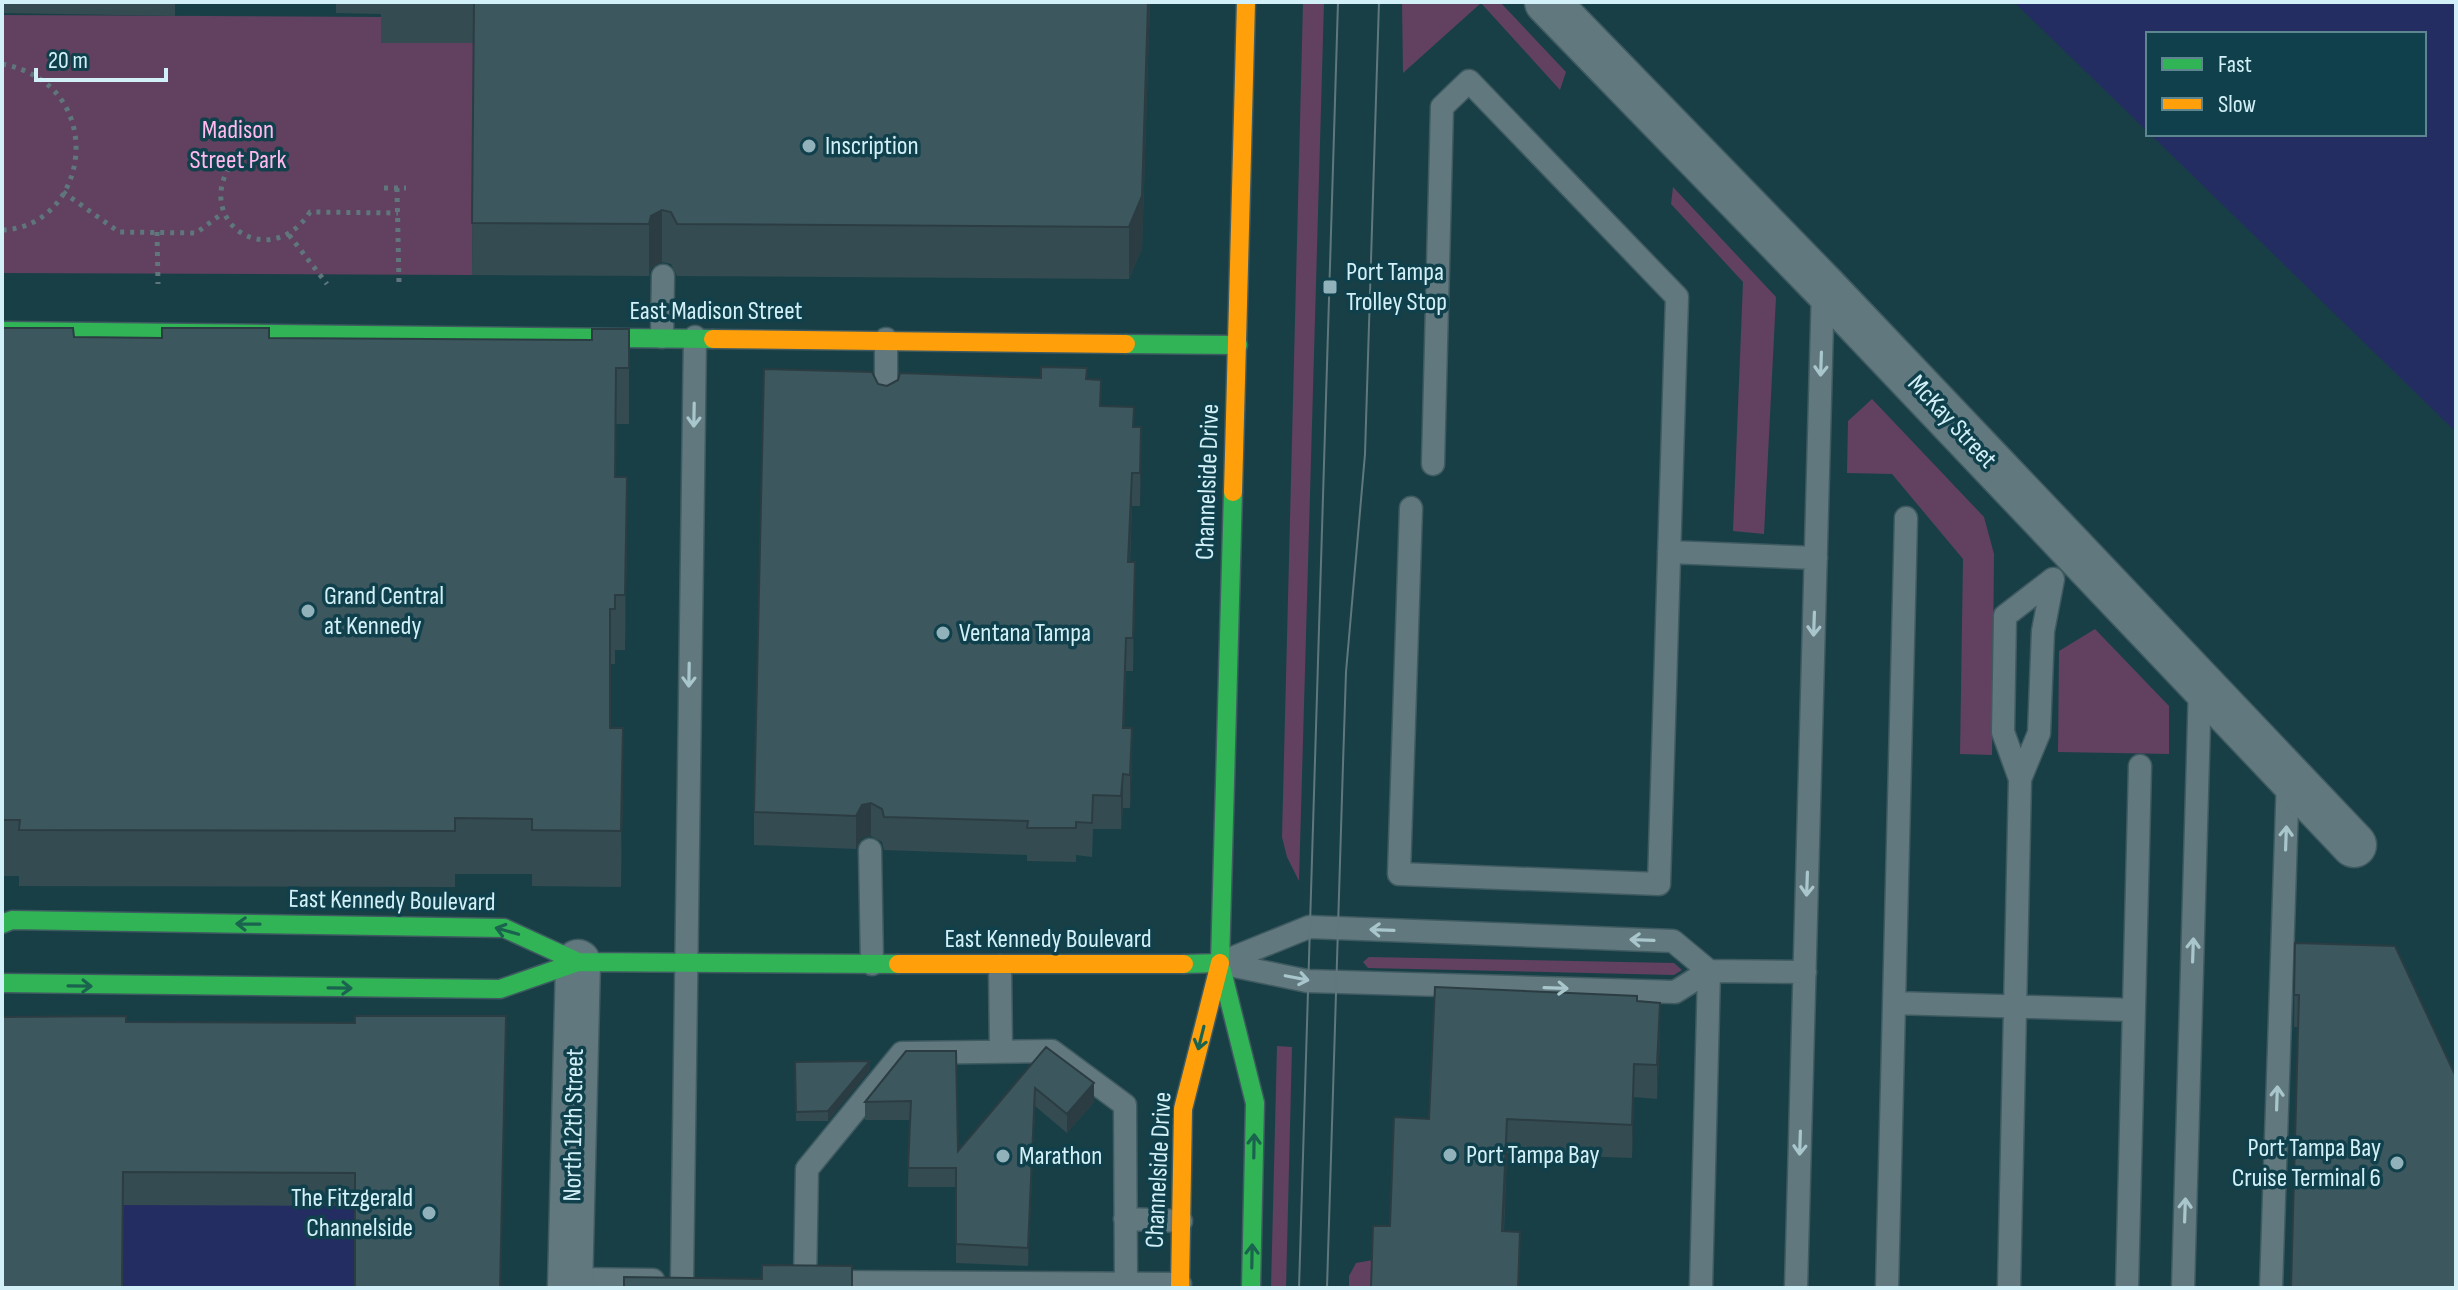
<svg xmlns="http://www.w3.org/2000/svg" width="2458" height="1290" font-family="'Sofia Sans Condensed',sans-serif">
	<rect width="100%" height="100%" fill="#193f46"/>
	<!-- green -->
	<path fill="#61415f" d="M 1303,2 L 1324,2 L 1299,881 L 1287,857 L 1282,837 Z
		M 1402,2 L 1500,2 L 1566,72 L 1560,90 L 1481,3 L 1403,73 Z
		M 2,15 L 381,17 L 475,43 L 472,275 L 2,273 Z
		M 1673,187 L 1776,297 L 1764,534 L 1733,531 L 1743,282 L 1671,204 Z
		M 1872,399 L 1984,517 L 1994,554 L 1992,755 L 1960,754 L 1963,559 L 1892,474 L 1847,473 L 1848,421 Z
		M 2095,629 L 2169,706 L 2169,754 L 2058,752 L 2059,651 Z
		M 1369,957 L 1674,963 L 1682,970 L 1674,975 L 1368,968 L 1363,962 Z
		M 1277,1046 L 1292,1047 L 1286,1288 L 1271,1288 Z
		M 1373,1260 L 1372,1288 L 1349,1288 L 1349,1276 L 1356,1263 Z"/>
	<!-- water -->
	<path fill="#242d61" d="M 2014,2 L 2456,2 L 2456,432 L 2150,134 L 2424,134 L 2424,34 L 2148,34 L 2148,132 Z
		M 124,1137 L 355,1138 L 355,1288 L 122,1288 Z"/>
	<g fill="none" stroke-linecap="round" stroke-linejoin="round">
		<defs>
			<path id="lane" d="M 662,337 L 663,276
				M 886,339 L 886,406
				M 1411,508 L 1399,874 L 1659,884 L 1677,297 L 1469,81 L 1442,107 L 1433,464
				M 1669,552 L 1816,558
				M 2053,579 L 2043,631 L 2039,733 L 2020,779 L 2003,732 L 2005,616 Z
				M 870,850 L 872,964
				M 1220,963 L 1307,981 L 1675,992 L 1709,971 L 1805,972
				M 1220,963 L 1309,927 L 1673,941 L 1709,971
				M 1000,966 L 1001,1051
				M 1894,1003 L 2134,1010
				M 1125,1219 L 1181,1221
				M 570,1279 L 653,1280
				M 682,1280 L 695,337
				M 805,1282 L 807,1169 L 902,1053 L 1052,1051 L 1125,1105 L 1126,1284
				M 824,1282 L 1180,1284
				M 1701,1288 L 1709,971
				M 1796,1288 L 1823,287
				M 1887,1288 L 1906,518
				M 2009,1288 L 2020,779
				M 2127,1288 L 2140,766
				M 2183,1288 L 2200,685
				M 2271,1288 L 2288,777"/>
			<path id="street" d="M 1547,2 L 1823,286 L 2354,845
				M 570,1288 L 578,962"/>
			<path id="fast" d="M 2,331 L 713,339
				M 1126,344 L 1238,345
				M 2,924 L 12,920 L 504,928 L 578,962
				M 1184,964 L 1220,963 L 1233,492
				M 1222,971 L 1255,1103 L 1251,1288
				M 2,983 L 500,989 L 578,962 L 898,964"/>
			<path id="slow" d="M 713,339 L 1126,344
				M 1233,492 L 1246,2
				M 898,964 L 1184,964
				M 1180,1288 L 1183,1109 L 1220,963"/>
		</defs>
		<!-- lane casing -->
		<use href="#lane" stroke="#3f5a61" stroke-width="25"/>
		<!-- street casing -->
		<use href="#street" stroke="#3f5a61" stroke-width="47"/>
		<!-- fast casing -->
		<use href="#fast" stroke="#3f5a61" stroke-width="21"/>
		<!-- slow casing -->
		<use href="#slow" stroke="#3f5a61" stroke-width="21"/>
		<!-- path -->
		<path stroke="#5e767c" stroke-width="5" stroke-dasharray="4 6" stroke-linecap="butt" d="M 2,64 C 110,84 91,227 2,230
			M 241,152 C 182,214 267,278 310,212 L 398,213
			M 384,188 L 406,188
			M 397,188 L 399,284
			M 63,192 L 119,232 L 196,233 L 223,213
			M 157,232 L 158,284
			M 289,235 L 327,284"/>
		<!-- lane -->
		<use href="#lane" stroke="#60787e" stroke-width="22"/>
		<!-- street -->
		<use href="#street" stroke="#60787e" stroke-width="44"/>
		<!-- fast -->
		<use href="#fast" stroke="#30b455" stroke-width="18"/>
		<!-- slow -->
		<use href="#slow" stroke="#ff9f0a" stroke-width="18"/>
		<!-- tram -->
		<path stroke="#60787d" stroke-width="2" d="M 1299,1288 L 1338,2
			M 1327,1288 L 1343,764 L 1346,672 L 1365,454 L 1379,2"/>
	</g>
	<!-- wall -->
	<path fill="#344b52" d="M 2,2 L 175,2 L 175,16 L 2,13 Z
		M 336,2 L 1150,2 L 1142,248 L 1129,279 L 677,276 L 671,264 L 662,262 L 651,268 L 649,276 L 472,275 L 474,43 L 381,43 L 381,14 L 336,13 Z
		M 2,328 L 74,337 L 592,340 L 629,329 L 629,424 L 616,424 L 616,477 L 627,532 L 625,650 L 615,650 L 615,664 L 610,664 L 610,728 L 623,784 L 621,887 L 532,886 L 532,874 L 455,874 L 455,887 L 19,886 L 19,876 L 2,876 Z
		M 1087,379 L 1101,406 L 1134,427 L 1141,460 L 1140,506 L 1132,506 L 1130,562 L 1135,595 L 1133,671 L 1126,671 L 1124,728 L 1132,761 L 1130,808 L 1123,808 L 1121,829 L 1093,829 L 1092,857 L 1076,855 L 1076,862 L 1027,861 L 1027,855 L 884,850 L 882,842 L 871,836 L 862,838 L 856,849 L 754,845 L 754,812 L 878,384 L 887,386 Z
		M 2295,943 L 2456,1077 L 2299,1027 L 2294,1027 Z
		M 1637,1001 L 1660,1037 L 1657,1099 L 1634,1097 L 1632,1158 L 1507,1153 L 1504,1231 L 1520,1266 L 1390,1226 L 1429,1119 Z
		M 126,1022 L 506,1050 L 355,1206 L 123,1205 Z
		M 1046,1047 L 1094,1102 L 1067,1133 L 1035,1106 L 1028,1266 L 956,1263 L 956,1187 L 908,1187 L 910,1120 L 865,1120 L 865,1102 L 906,1051 L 958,1151 Z
		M 795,1062 L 870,1070 L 828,1121 L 796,1121 Z"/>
	<!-- shaded-wall -->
	<path fill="#2b3d42" d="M 1148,2 L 1150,2 L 1142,248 L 1129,279 L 1129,227 Z
		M 662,210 L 662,262 L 651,268 L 649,276 L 649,224 L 651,216 Z
		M 1141,427 L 1141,460 L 1140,506 L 1140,473 Z
		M 1132,473 L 1132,506 L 1128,595 L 1128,562 Z
		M 627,477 L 627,532 L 625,650 L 625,595 Z
		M 1135,562 L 1135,595 L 1133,671 L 1133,638 Z
		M 1126,638 L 1126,671 L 1123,761 L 1123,728 Z
		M 623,728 L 623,784 L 621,887 L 621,831 Z
		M 1132,728 L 1132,761 L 1130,808 L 1130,775 Z
		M 1123,774 L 1123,808 L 1121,829 L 1121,796 Z
		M 871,803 L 871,836 L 862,838 L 856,849 L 856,816 L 862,805 Z
		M 1660,1003 L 1660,1037 L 1657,1099 L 1657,1065 Z
		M 506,1016 L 501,1288 L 500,1288 Z
		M 870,1061 L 870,1070 L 828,1121 L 828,1111 Z
		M 1634,1064 L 1634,1097 L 1632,1158 L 1632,1125 Z
		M 1094,1083 L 1094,1102 L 1067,1133 L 1067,1114 Z
		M 1035,1088 L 1035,1106 L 1028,1266 L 1028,1248 Z
		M 1507,1119 L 1507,1153 L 1502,1265 L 1502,1231 Z
		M 1520,1232 L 1520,1266 L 1519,1288 L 1518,1288 Z"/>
	<!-- building -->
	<path fill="#3d575f" stroke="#2b3d42" stroke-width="2" d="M 474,2 L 1148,2 L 1142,196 L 1129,227 L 677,224 L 671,212 L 662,210 L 651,216 L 649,224 L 472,223 Z
		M 2,328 L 73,328 L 74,337 L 162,338 L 162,328 L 269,328 L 269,338 L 592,340 L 592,329 L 629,329 L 629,368 L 616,368 L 615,477 L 627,477 L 625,595 L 615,595 L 615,609 L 610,609 L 610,728 L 623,728 L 621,831 L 532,830 L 532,819 L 455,818 L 455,831 L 19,830 L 20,820 L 2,820 Z
		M 1041,367 L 1087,368 L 1086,379 L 1101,380 L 1100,406 L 1134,407 L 1133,427 L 1141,427 L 1140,473 L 1132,473 L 1128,562 L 1135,562 L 1133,638 L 1126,638 L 1123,728 L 1132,728 L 1130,775 L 1123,774 L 1121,796 L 1093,795 L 1092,823 L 1076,822 L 1076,828 L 1027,828 L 1028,821 L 884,817 L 882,809 L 871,803 L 862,805 L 856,816 L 754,812 L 764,369 L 872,372 L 878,384 L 887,386 L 898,380 L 900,373 L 1041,378 Z
		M 2295,943 L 2395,946 L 2456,1077 L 2456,1288 L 2291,1288 L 2299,995 L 2294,995 Z
		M 1435,987 L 1637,996 L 1637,1001 L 1660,1003 L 1657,1065 L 1634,1064 L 1632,1125 L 1507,1119 L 1502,1231 L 1520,1232 L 1518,1288 L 1371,1288 L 1373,1226 L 1390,1226 L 1394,1117 L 1429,1119 Z
		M 126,1016 L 126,1022 L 355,1023 L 355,1016 L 506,1016 L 500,1288 L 355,1288 L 355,1173 L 123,1172 L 122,1288 L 2,1288 L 2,1017 Z
		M 1046,1047 L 1094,1083 L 1067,1114 L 1035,1088 L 1028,1248 L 956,1244 L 956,1168 L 908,1168 L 911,1101 L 865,1102 L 906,1051 L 956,1051 L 958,1151 Z
		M 870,1061 L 828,1111 L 796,1112 L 795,1062 Z
		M 762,1265 L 852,1266 L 852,1288 L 624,1288 L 624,1277 L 762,1279 Z"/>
	<!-- one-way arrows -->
	<defs><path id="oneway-shaft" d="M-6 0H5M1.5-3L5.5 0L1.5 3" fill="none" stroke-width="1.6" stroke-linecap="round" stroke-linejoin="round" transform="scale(2)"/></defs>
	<g stroke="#aac6cd">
		<use href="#oneway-shaft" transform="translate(1821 364) rotate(92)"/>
		<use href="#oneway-shaft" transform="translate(694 415) rotate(91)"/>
		<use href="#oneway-shaft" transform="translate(1814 624) rotate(92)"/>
		<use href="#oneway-shaft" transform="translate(689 675) rotate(91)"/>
		<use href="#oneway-shaft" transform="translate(2286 838) rotate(-88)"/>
		<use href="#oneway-shaft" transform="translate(1807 884) rotate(92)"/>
		<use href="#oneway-shaft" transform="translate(1382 930) rotate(-178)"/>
		<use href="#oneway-shaft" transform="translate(1642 940) rotate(-178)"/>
		<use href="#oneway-shaft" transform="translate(2193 950) rotate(-88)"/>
		<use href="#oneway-shaft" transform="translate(1297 978) rotate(11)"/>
		<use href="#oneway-shaft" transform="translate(1556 988) rotate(2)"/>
		<use href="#oneway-shaft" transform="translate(2277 1098) rotate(-88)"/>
		<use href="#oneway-shaft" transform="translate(1800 1143) rotate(92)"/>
		<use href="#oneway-shaft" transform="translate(2185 1210) rotate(-88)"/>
	</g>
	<g stroke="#1a634e">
		<use href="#oneway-shaft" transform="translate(248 924) rotate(-179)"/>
		<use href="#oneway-shaft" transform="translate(507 931) rotate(-164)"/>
		<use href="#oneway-shaft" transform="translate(80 986) rotate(1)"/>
		<use href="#oneway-shaft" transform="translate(340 988) rotate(1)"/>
		<use href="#oneway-shaft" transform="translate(1201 1038) rotate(104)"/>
		<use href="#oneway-shaft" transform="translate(1254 1146) rotate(-89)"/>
		<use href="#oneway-shaft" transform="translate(1252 1256) rotate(-89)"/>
	</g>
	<!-- markers -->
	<g fill="#91b2ba" stroke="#10404b" stroke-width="3">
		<circle cx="809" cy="146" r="8"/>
		<rect x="1322" y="279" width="16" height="16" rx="4"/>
		<circle cx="308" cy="611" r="8"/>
		<circle cx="943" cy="633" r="8"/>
		<circle cx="1450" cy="1155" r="8"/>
		<circle cx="1003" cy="1156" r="8"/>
		<circle cx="2397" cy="1163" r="8"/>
		<circle cx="429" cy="1213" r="8"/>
	</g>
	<g text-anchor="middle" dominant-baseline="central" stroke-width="7" stroke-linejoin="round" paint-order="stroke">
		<!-- park labels -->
		<g font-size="26" fill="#feb9ee" stroke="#10404b">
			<text x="238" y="130">Madison<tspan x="238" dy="30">Street Park</tspan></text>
		</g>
		<!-- poi labels -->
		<g font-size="26" fill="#d2f0f8" stroke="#10404b" text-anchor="start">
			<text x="825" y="146">Inscription</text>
			<text x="1346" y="272">Port Tampa<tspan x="1346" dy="30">Trolley Stop</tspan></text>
			<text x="324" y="596">Grand Central<tspan x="324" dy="30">at Kennedy</tspan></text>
			<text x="959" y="633">Ventana Tampa</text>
			<text x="2381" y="1148" text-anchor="end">Port Tampa Bay<tspan x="2381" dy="30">Cruise Terminal 6</tspan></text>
			<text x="1466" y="1155">Port Tampa Bay</text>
			<text x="1019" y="1156">Marathon</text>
			<text x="413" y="1198" text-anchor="end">The Fitzgerald<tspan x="413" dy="30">Channelside</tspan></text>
		</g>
		<!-- street labels -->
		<g font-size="26" fill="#d2f0f8" stroke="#10404b">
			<text x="716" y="311">East Madison Street</text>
			<text transform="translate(1952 422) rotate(47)">McKay Street</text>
			<text transform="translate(1208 482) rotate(-88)">Channelside Drive</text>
			<text transform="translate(392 901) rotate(1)">East Kennedy Boulevard</text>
			<text x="1048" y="939">East Kennedy Boulevard</text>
			<text transform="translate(574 1125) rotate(-89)">North 12th Street</text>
			<text transform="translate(1159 1170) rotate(-87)">Channelside Drive</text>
		</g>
	</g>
	<!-- border -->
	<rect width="2458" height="1290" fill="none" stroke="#d2f0f8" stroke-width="8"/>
	<!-- legend -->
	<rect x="2146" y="32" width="280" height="104" fill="#10404b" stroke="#5e8690" stroke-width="2"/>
	<rect x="2162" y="58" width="40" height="12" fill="#30b455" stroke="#5e8690" stroke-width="2"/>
	<text x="2218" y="72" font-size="24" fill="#d2f0f8">Fast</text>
	<rect x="2162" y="98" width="40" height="12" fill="#ff9f0a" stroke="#5e8690" stroke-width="2"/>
	<text x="2218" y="112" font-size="24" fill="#d2f0f8">Slow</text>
	<!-- scale -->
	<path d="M36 68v12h130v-12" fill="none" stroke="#d2f0f8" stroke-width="4"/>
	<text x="48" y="68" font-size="24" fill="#d2f0f8" stroke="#10404b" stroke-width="6" paint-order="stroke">20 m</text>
</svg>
